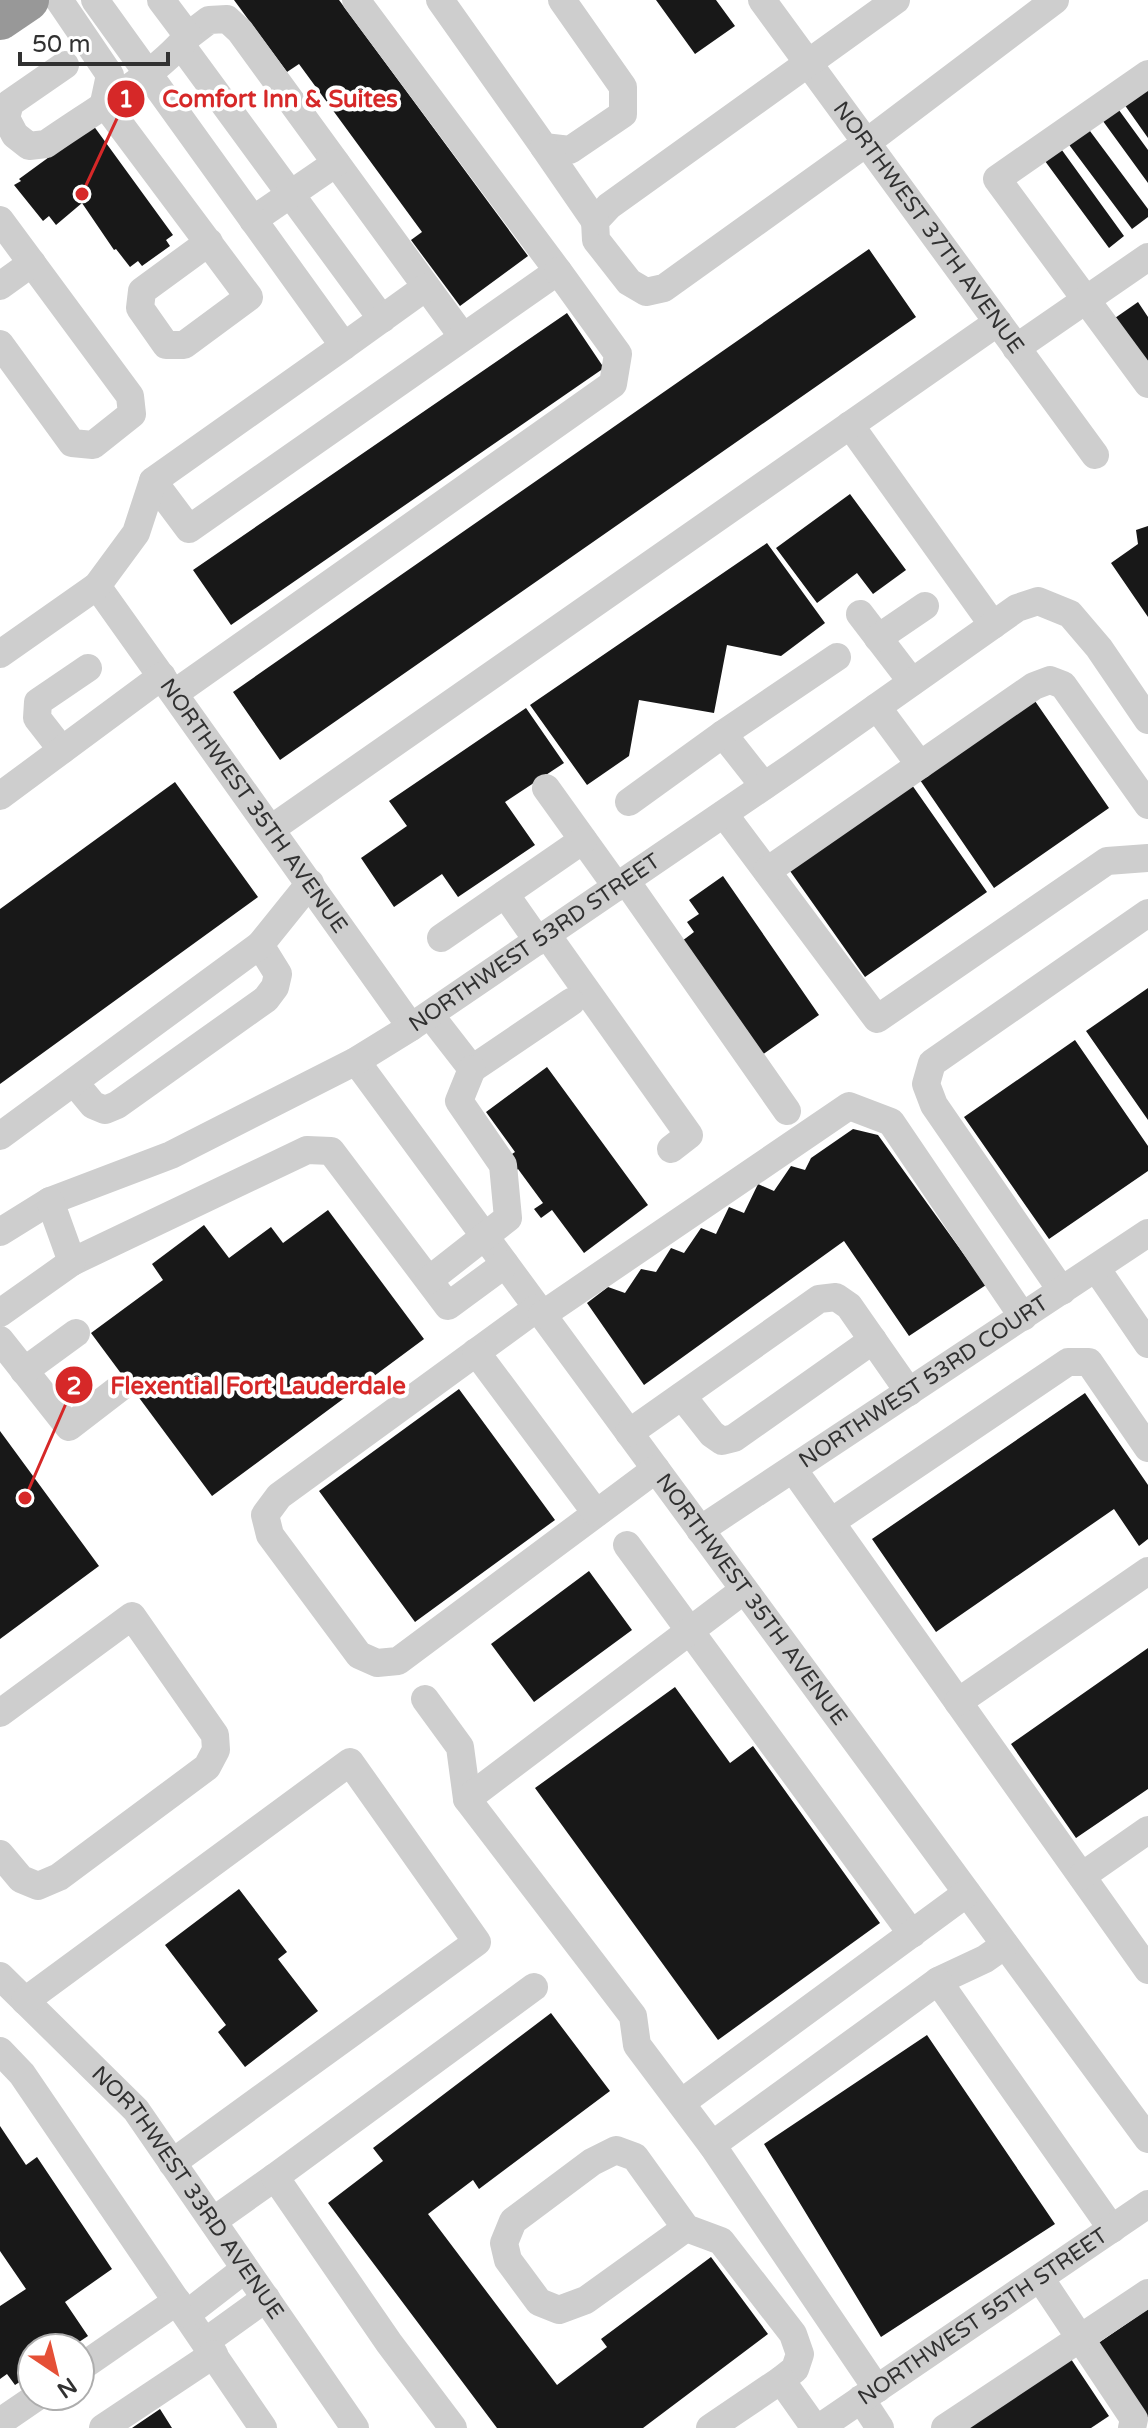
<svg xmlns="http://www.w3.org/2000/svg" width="1148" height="2428" font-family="'Varela Round',sans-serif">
	<rect width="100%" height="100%" fill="#fff"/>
	<!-- building -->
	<path fill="#181818" d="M 234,0 L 339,0 L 528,256 L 460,306 L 411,240 L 422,232 L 299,64 L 287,72 Z
		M 656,0 L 716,0 L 735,26 L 695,54 Z
		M 1148,89 L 1148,138 L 1124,104 Z
		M 1116,106 L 1148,150 L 1148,183 L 1100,117 Z
		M 93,125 L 173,235 L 166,240 L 170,246 L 142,266 L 138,261 L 130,267 L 116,249 L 114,250 L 82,203 L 56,225 L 49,216 L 43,221 L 14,185 L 21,181 L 19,179 Z
		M 1087,127 L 1148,209 L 1148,217 L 1132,229 L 1067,142 Z
		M 1059,146 L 1124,236 L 1109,248 L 1042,157 Z
		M 869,249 L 916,317 L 280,760 L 233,692 Z
		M 1138,302 L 1148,317 L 1148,365 L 1115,318 Z
		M 567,313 L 604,368 L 231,625 L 193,570 Z
		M 850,494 L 906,570 L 873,594 L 857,573 L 817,603 L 776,548 Z
		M 1148,526 L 1148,617 L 1111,563 L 1138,544 L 1136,530 Z
		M 767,543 L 825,623 L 781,656 L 727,645 L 714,713 L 639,700 L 629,756 L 587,785 L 530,705 Z
		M 1035,701 L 1109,808 L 994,888 L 920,780 Z
		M 526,708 L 564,763 L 505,802 L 535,845 L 458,897 L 442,874 L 394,907 L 361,858 L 407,826 L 389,801 Z
		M 175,782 L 258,897 L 0,1084 L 0,909 Z
		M 912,785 L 987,892 L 865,977 L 790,871 Z
		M 723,876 L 819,1015 L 762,1055 L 682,941 L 694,932 L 687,922 L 699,914 L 689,900 Z
		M 1148,988 L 1148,1120 L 1086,1031 Z
		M 1075,1040 L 1148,1146 L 1148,1171 L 1049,1239 L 964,1117 Z
		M 547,1067 L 648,1205 L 584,1253 L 552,1210 L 541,1218 L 534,1209 L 543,1203 L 518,1169 L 512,1174 L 502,1161 L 515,1152 L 486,1112 Z
		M 853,1129 L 878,1135 L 986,1285 L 909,1336 L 844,1241 L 644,1385 L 587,1303 L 608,1287 L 625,1293 L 641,1269 L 656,1272 L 671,1248 L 684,1253 L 701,1228 L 716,1234 L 729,1207 L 744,1213 L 758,1184 L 774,1191 L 791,1166 L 805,1170 L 811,1158 Z
		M 328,1210 L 424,1339 L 212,1496 L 91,1333 L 163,1280 L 152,1264 L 204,1225 L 229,1258 L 271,1227 L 283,1243 Z
		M 459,1389 L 555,1520 L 415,1622 L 319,1491 Z
		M 1085,1393 L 1148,1485 L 1148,1539 L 1139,1546 L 1114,1509 L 936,1632 L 872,1539 Z
		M 0,1431 L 99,1566 L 0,1639 Z
		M 589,1571 L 632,1630 L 534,1702 L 491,1644 Z
		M 1148,1648 L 1148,1789 L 1076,1838 L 1011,1744 Z
		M 675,1687 L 730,1763 L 753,1746 L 880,1923 L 718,2040 L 535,1788 Z
		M 239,1889 L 287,1952 L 278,1959 L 318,2011 L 245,2067 L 218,2032 L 226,2025 L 165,1945 Z
		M 551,2013 L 610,2091 L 479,2189 L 473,2180 L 428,2214 L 557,2385 L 607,2347 L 601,2339 L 711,2257 L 768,2334 L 643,2428 L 497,2428 L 328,2203 L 383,2161 L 373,2148 Z
		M 927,2035 L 1055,2224 L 881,2337 L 764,2144 Z
		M 0,2126 L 26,2165 L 37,2157 L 112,2269 L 65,2302 L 88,2336 L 70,2348 L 32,2348 L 32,2374 L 15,2385 L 7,2374 L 0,2379 L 0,2306 L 26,2289 L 0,2251 Z
		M 1148,2309 L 1148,2418 L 1097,2344 Z
		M 1071,2359 L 1109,2416 L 1091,2428 L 966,2428 Z
		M 160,2409 L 172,2428 L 132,2428 Z"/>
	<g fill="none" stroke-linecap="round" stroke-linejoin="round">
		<!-- minor -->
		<g stroke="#cecece" stroke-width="28">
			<path d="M 59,0 L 110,75 L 104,103 L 249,297 L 184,345 L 166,345 L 140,308 L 142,291 L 209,242"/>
			<path d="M 440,0 L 544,147 L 570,150 L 623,114 L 623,87 L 562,0"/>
			<path id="s1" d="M 762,0 L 1095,455"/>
			<path d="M 896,0 L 609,206 L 595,221 L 596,240 L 629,282 L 646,292 L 664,288 L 866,143 L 1055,0"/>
			<path d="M 188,36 L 209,20 L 227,19 L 240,31 L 463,337"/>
			<path d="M 181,45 L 382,319"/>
			<path d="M 65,65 L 10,103 L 6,118 L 15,135 L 29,146 L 46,144 C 90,113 154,77 188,36 L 161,0"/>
			<path d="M 1148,74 L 997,179 L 1148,384"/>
			<path d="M 544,147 L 595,221"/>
			<path d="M 0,220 L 130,396 L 132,414 L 93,445 L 72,443 L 0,344"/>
			<path d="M 253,220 L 336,163"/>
			<path d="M 0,286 L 32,263"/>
			<path d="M 344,346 L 426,287"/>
			<path d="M 1016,348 L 1148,257"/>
			<path d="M 850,425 L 993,625"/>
			<path d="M 153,481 L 189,529 L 558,271 L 356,0"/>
			<path id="s2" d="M 97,586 L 411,1027"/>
			<path d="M 860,614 L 912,682"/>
			<path d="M 878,638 L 925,606"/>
			<path d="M 0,654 L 97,586 L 136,533 L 153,481 L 344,346 L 95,0"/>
			<path d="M 175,693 L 613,384 L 618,354 L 558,271"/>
			<path d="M 877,707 L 920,765"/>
			<path d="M 62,750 L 37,718 L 38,702 L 88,668"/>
			<path d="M 764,786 L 723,734 L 837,657"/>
			<path d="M 546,788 L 617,887"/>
			<path d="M 0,796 L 162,676"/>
			<path d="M 629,802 L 723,734"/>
			<path d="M 724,814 L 877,1019 L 1107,861 L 1148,858"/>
			<path d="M 271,829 L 998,322"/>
			<path d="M 767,871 L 1034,686 L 1050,680 L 1063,685 L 1148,805"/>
			<path d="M 626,881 L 787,1111"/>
			<path d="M 505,894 L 538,941"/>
			<path d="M 547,935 L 689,1135 L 671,1149"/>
			<path d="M 441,938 L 583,840"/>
			<path d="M 430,1015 L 472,1069 L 571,1002"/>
			<path id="s3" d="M 356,1061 L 1148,2139"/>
			<path d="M 74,1082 L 93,1105 L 105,1110 L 117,1105 L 266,999 L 275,987 L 278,974 L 260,945"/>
			<path d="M 0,1136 L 260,945 L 310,883"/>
			<path id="s4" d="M 0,1232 L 50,1201 L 171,1155 L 356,1061 L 411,1027 L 792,767 L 1017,608 L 1038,601 L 1070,614 L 1099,648 L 1148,720"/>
			<path d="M 72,1262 L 307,1150 L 331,1151 L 448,1306 L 505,1264"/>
			<path d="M 1096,1268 L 1148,1344"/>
			<path d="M 429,1280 L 508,1218 L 503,1165 L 459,1101 L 472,1069"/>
			<path d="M 1062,1291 L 934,1105 L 926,1084 L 932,1063 L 1148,913"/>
			<path d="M 537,1308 L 279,1496 L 265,1515 L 270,1535 L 359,1655 L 377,1663 L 398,1661 L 656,1469"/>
			<path d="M 0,1313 L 72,1262 L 50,1201"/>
			<path d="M 542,1315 L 849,1106 L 891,1122 L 1023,1317"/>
			<path d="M 0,1340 L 69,1427 L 121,1387"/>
			<path d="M 476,1352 L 596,1513"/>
			<path d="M 24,1371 L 76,1333"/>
			<path d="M 682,1396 L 712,1434 L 722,1441 L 734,1438 L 873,1340"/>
			<path d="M 629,1433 L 819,1299 L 836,1297 L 849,1306 L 909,1392"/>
			<path d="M 793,1469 L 1148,1970"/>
			<path d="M 831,1522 L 1068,1362 L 1089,1362 L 1148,1448"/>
			<path id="s5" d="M 700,1530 L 1148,1233"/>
			<path d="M 627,1545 L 912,1934"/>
			<path d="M 425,1699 L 460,1747 L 467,1799"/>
			<path d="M 958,1702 L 1148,1571"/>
			<path d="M 0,1713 L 132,1616 L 215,1735 L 216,1750 L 207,1767 L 59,1877 L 38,1886 L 21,1879 L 0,1854"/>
			<path d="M 1082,1876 L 1148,1830"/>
			<path id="s6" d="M 0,1976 L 136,2110 L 355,2428"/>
			<path d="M 938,1981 L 985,1959 L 1005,1945"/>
			<path d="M 25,2001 L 350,1762 L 477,1942 L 172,2163"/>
			<path d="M 0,2051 L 22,2074 L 263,2428"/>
			<path d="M 681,2103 L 967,1893"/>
			<path d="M 712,2145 L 637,2045 L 633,2016 L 467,1799 L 744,1590"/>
			<path d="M 213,2221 L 275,2177"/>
			<path d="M 686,2228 L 586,2300 L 559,2310 L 539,2302 L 508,2260 L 504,2243 L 513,2221 L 592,2162 L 616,2150 L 635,2157 L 686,2228 L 721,2241 L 793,2334 L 800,2354 L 795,2369 L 781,2380"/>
			<path d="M 1040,2278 L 1134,2419 L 1132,2428"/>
			<path d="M 187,2314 L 245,2269"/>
			<path d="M 205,2342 L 266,2298"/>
			<path d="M 80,2368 L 177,2301"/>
			<path d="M 877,2389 L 712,2145 L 938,1981 L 1112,2229"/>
			<path d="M 861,2399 L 880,2428"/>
			<path d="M 0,2422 L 38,2396"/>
			<path d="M 103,2428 L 214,2354"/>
			<path d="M 453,2428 L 389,2343 L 275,2177 L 534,1987"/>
			<path d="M 710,2428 L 781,2380 L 815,2428"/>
			<path id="s7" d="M 819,2428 L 1148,2204"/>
			<path d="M 945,2428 L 1148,2293"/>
		</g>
		<!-- highway -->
		<path stroke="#989898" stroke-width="42" d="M 0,19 L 28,0"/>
	</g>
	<g text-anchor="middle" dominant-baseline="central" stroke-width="8" stroke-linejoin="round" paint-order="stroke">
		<!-- street labels -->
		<g font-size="22" fill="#313131" stroke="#fff">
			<text stroke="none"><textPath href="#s1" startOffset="282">NORTHWEST 37TH AVENUE</textPath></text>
			<text stroke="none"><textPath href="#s2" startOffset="270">NORTHWEST 35TH AVENUE</textPath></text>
			<text stroke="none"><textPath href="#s4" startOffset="610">NORTHWEST 53RD STREET</textPath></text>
			<text stroke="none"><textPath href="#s5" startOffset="268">NORTHWEST 53RD COURT</textPath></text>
			<text stroke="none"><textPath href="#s3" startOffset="668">NORTHWEST 35TH AVENUE</textPath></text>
			<text stroke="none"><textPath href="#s6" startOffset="288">NORTHWEST 33RD AVENUE</textPath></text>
			<text stroke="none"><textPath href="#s7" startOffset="198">NORTHWEST 55TH STREET</textPath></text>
		</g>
	</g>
	<!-- callouts -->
	<path fill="none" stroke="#d62828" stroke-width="3" d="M82 194L126 99M25 1498L74 1385"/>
	<g fill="#d62828" stroke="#fff" stroke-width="3">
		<circle cx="82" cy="194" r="8"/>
		<circle cx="25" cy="1498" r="8"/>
		<circle cx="126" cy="99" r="20"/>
		<circle cx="74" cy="1385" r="20"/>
	</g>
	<g font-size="24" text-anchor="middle" font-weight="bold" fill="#fff">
		<text x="126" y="107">1</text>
		<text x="74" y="1394">2</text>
	</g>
	<g font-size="24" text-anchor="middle" font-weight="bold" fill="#d62828" stroke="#fff" stroke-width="8" stroke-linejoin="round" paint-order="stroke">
		<text x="280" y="107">Comfort Inn &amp; Suites</text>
		<text x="258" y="1394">Flexential Fort Lauderdale</text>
	</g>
	<!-- north arrow -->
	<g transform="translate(56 2372) rotate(145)"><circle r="38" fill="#ffffff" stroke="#adadad" stroke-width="2"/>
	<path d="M0-6L14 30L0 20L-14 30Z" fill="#e55037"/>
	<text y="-12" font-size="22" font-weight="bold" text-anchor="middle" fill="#313131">N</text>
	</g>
	<!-- scale -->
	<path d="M20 52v12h148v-12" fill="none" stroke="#313131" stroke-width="4"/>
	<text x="32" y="52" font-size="24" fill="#313131" stroke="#ffffff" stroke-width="6" paint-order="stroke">50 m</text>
</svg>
